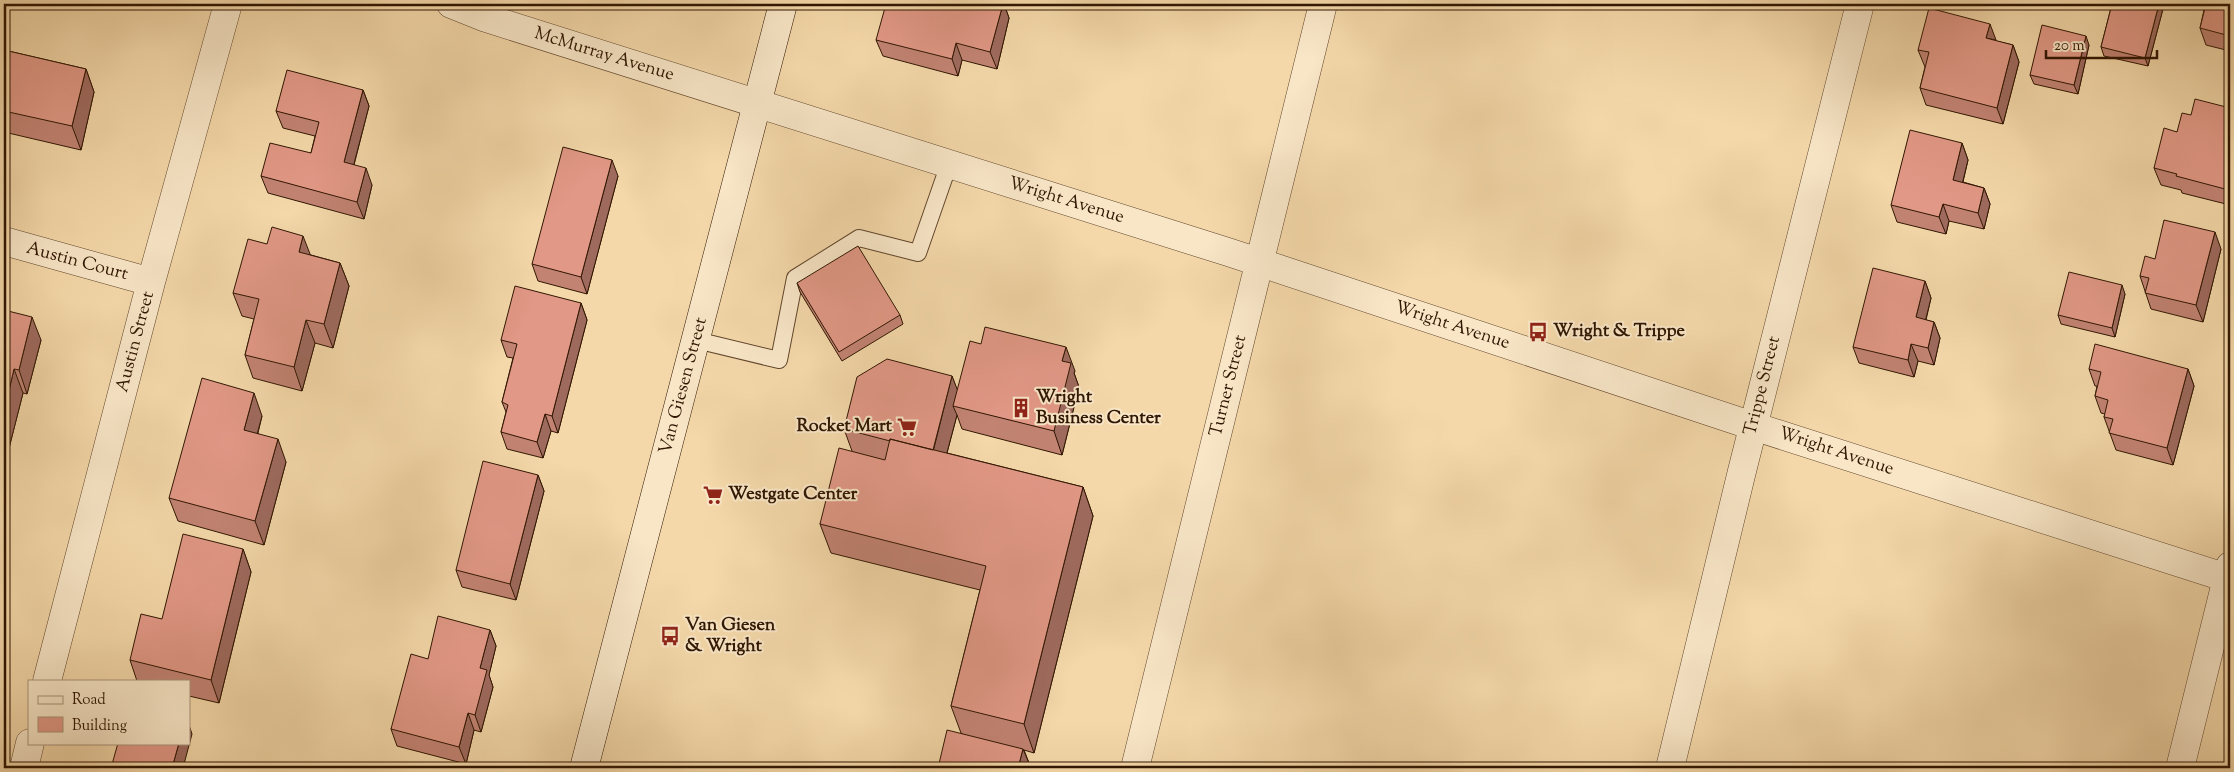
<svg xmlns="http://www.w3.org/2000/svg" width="2234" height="772" font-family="'Sorts Mill Goudy',serif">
	<rect width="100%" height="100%" fill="#f4d8a9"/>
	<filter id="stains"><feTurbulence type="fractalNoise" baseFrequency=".004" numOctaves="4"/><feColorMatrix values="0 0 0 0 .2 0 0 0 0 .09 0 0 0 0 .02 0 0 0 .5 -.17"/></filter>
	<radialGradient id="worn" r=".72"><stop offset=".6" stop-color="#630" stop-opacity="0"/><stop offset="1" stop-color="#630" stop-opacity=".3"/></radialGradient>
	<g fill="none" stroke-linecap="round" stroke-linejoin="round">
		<defs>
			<path id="service" d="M 696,340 L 779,360 L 795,278 L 859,238 L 918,253 L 949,164"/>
			<path id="minor" d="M 4,241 L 151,282
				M 47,681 L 151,282 L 228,4
				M 24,768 L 30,743
				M 1135,768 L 1323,4
				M 1670,768 L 1742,471 L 1860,4
				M 2180,768 L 2230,566"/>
			<path id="tertiary" d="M 451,4 L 486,18 L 1228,252 L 1753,426 L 2230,579"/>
			<path id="secondary" d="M 584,768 L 783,4"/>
		</defs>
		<!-- service casing -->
		<use href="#service" stroke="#61462c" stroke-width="18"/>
		<!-- minor casing -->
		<use href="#minor" stroke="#61462c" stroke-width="29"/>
		<!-- tertiary casing -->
		<use href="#tertiary" stroke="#61462c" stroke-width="29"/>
		<!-- secondary casing -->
		<use href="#secondary" stroke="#301602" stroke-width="29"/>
		<!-- service -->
		<use href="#service" stroke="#f8e6c7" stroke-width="16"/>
		<!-- minor -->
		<use href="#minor" stroke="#f8e6c7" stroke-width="28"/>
		<!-- tertiary -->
		<use href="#tertiary" stroke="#f8e6c7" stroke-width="28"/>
		<!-- secondary -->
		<use href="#secondary" stroke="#f8e6c7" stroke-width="28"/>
	</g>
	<!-- wall -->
	<path fill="#c28373" stroke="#301602" d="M 961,4 L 1004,4 L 1009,18 L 997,69 L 962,60 L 958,76 L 883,56 L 876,40 L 960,9 Z
		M 2112,4 L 2164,4 L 2164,5 L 2148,66 L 2104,56 L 2101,47 Z
		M 2184,4 L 2230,4 L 2230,51 L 2206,45 L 2200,28 L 2204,10 L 2184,5 Z
		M 1996,41 L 2013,45 L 2019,62 L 2003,124 L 1926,105 L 1920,88 L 1925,67 L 1918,50 Z
		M 2089,45 L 2078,94 L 2034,84 L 2030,75 Z
		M 4,50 L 86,69 L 94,92 L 81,150 L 4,132 Z
		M 363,90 L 369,106 L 354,165 L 372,185 L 364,219 L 268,193 L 261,176 L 311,153 L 315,136 L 283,128 L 276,111 Z
		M 2230,108 L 2230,205 L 2182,193 L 2181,190 L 2161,185 L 2154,168 L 2177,132 L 2191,115 Z
		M 1962,143 L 1968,160 L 1963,182 L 1984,188 L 1990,204 L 1984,229 L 1949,221 L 1946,234 L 1897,222 L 1891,205 Z
		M 618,176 L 587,294 L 538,281 L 532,264 Z
		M 2221,249 L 2203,322 L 2151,309 L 2140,276 L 2155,259 Z
		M 311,255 L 340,263 L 349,286 L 333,348 L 315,343 L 302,391 L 253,378 L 245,355 L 254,319 L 242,316 L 233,293 Z
		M 1925,281 L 1931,298 L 1926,320 L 1934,322 L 1940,338 L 1934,365 L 1918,361 L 1914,377 L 1859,363 L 1853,347 Z
		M 797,283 L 900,315 L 903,324 L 842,361 L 800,292 Z
		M 2125,294 L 2115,337 L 2061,324 L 2058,315 Z
		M 581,303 L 587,320 L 558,433 L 551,431 L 543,458 L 507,449 L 501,432 L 506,412 L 502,402 L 513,358 L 507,357 L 501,340 Z
		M 4,310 L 41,340 L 27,394 L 23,393 L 6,460 L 4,460 Z
		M 2089,369 L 2188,369 L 2194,386 L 2173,465 L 2116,450 L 2104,417 L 2105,414 L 2101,413 L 2095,396 L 2097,386 L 2095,386 Z
		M 1075,371 L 1074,373 L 1079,387 L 1062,455 L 962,429 L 957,415 L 947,453 L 1083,487 L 1093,516 L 1034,753 L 1024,750 L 1031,768 L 1018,768 L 961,733 L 951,706 L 980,590 L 831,553 L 820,524 L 852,451 L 844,429 L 952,376 L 957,390 Z
		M 262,416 L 258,433 L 286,462 L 264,545 L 178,521 L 169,498 Z
		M 538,475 L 544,491 L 516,600 L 462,587 L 456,570 Z
		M 243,549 L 251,572 L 219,703 L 189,696 L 189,681 L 137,681 L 130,660 Z
		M 490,630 L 496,646 L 489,675 L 493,687 L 481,732 L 474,730 L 466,764 L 397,746 L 391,729 L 428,659 Z"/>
	<!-- shaded-wall -->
	<path fill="#9e6a5e" stroke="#301602" d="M 1003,4 L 1004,4 L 1009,18 L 997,69 L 990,52 Z
		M 2159,4 L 2164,4 L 2164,5 L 2148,66 L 2145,58 Z
		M 1990,24 L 1996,40 L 1986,38 Z
		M 2086,36 L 2089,45 L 2078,94 L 2074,85 Z
		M 956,43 L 962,60 L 958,76 L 952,59 Z
		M 2013,45 L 2019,62 L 2003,124 L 1997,108 Z
		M 86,69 L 94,92 L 81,150 L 72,126 Z
		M 363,90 L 369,106 L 350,179 L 344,162 Z
		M 1962,143 L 1968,160 L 1959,197 L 1953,180 Z
		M 612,160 L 618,176 L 587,294 L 581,277 Z
		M 366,168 L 372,185 L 364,219 L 357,202 Z
		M 2230,170 L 2230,202 L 2225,189 Z
		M 1984,188 L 1990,204 L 1984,229 L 1978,213 Z
		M 1943,204 L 1949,221 L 1946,234 L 1939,217 Z
		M 2215,232 L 2221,249 L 2203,322 L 2196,305 Z
		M 303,236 L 312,259 L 299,252 Z
		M 340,263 L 349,286 L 333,348 L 324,324 Z
		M 1925,281 L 1931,298 L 1922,334 L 1916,317 Z
		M 2122,285 L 2125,294 L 2115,337 L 2112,328 Z
		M 581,303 L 587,320 L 558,433 L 552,416 Z
		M 32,317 L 41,340 L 27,394 L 19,370 Z
		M 306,320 L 315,343 L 302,391 L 294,367 Z
		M 1934,322 L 1940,338 L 1934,365 L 1928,348 Z
		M 1911,344 L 1918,361 L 1914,377 L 1908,360 Z
		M 1066,347 L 1075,371 L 1074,373 L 1079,387 L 1062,455 L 1054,431 L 1062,361 Z
		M 14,369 L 23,393 L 6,460 L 4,453 L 4,412 Z
		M 2188,369 L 2194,386 L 2173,465 L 2167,448 Z
		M 952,376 L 961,399 L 953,406 L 957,415 L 941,475 L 933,452 Z
		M 254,393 L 262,416 L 252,453 L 244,430 Z
		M 545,414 L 551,431 L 543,458 L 537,442 Z
		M 278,439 L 286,462 L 264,545 L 255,521 Z
		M 538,475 L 544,491 L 516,600 L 510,584 Z
		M 1083,487 L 1093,516 L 1034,753 L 1024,724 Z
		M 243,549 L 251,572 L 219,703 L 211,680 Z
		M 490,630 L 496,646 L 489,675 L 493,687 L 481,732 L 475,715 L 480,668 Z
		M 468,713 L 474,730 L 466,764 L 459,747 Z
		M 189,725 L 192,734 L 183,768 L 172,768 L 179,743 L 189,743 Z
		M 1023,749 L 1031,768 L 1018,768 Z"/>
	<!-- building -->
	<path fill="#e19886" stroke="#301602" d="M 886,4 L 940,4 L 960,9 L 961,4 L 1003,4 L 990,52 L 956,43 L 952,59 L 876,40 Z
		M 2112,4 L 2159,4 L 2145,58 L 2101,47 Z
		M 2206,4 L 2230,4 L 2230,36 L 2200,28 Z
		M 1929,8 L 1990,24 L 1986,38 L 2013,45 L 1997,108 L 1920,88 L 1929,52 L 1918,50 Z
		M 2042,25 L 2086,36 L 2074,85 L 2030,75 Z
		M 4,50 L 86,69 L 72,126 L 4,111 Z
		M 287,70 L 363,90 L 344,162 L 366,168 L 357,202 L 261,176 L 270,143 L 311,153 L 319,122 L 276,111 Z
		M 2195,99 L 2230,108 L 2230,170 L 2225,189 L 2176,176 L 2177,174 L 2154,168 L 2164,128 L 2177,132 L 2182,113 L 2191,115 Z
		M 1910,130 L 1962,143 L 1953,180 L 1984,188 L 1978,213 L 1943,204 L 1939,217 L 1891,205 Z
		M 563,147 L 612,160 L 581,277 L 532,264 Z
		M 2164,220 L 2215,232 L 2196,305 L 2145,293 L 2149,278 L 2140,276 L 2145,256 L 2155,259 Z
		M 272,227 L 303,236 L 299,252 L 340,263 L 324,324 L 306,320 L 294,367 L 245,355 L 259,299 L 233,293 L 248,239 L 267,244 Z
		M 858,246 L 900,315 L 839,352 L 797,283 Z
		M 1873,268 L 1925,281 L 1916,317 L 1934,322 L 1928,348 L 1911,344 L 1908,360 L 1853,347 Z
		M 2069,272 L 2122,285 L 2112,328 L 2058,315 Z
		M 515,286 L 581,303 L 552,416 L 545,414 L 537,442 L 501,432 L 508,405 L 502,402 L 517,344 L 501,340 Z
		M 4,310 L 32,317 L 19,370 L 14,369 L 4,412 Z
		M 985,327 L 1066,347 L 1062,361 L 1071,363 L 1054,431 L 953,406 L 970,341 L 981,344 Z
		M 2095,344 L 2188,369 L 2167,448 L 2109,433 L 2113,419 L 2104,417 L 2108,400 L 2095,396 L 2101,372 L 2089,369 Z
		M 887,359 L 952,376 L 933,450 L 890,439 L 890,441 L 844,429 L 857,377 Z
		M 202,378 L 254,393 L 244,430 L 278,439 L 255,521 L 169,498 Z
		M 890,439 L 1083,487 L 1024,724 L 951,706 L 986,566 L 820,524 L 839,448 L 885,460 Z
		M 483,461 L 538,475 L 510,584 L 456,570 Z
		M 183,534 L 243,549 L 211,680 L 130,660 L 141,614 L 162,619 Z
		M 438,616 L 490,630 L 480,668 L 487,670 L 475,715 L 468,713 L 459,747 L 391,729 L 411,654 L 428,659 Z
		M 947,730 L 1023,749 L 1018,768 L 938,768 Z
		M 118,743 L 179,743 L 172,768 L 111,768 Z"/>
	<!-- icons -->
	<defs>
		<symbol id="bus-bare" viewBox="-9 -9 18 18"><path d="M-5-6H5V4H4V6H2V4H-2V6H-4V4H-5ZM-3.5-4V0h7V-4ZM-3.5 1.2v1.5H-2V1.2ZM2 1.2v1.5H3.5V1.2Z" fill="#8f2418" stroke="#f8e6c7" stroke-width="2.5" paint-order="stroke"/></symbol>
		<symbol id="building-bare" viewBox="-9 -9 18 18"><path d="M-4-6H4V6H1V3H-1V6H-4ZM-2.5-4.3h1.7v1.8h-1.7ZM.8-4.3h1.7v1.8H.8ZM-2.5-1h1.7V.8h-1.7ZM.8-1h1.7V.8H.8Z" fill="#8f2418" stroke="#f8e6c7" stroke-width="2.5" paint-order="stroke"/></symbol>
		<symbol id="supermarket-bare" viewBox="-9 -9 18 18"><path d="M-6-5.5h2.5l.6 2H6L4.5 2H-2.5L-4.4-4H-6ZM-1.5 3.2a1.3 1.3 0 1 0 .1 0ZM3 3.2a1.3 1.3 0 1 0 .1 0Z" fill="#8f2418" stroke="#f8e6c7" stroke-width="2.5" paint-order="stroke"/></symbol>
	</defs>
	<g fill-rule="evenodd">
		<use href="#bus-bare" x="1524" y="318" width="28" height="28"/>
		<use href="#building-bare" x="1007" y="394" width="28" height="28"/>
		<use href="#supermarket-bare" x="893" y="413" width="28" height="28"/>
		<use href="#supermarket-bare" x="699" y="481" width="28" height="28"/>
		<use href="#bus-bare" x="656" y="622" width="28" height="28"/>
	</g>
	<g text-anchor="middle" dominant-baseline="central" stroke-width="4" stroke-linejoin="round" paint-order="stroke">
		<!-- street labels -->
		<g font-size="18" fill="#301602" stroke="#f8e6c7">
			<text transform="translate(604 55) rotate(17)">McMurray Avenue</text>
			<text transform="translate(1066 201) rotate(17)">Wright Avenue</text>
			<text transform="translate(77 262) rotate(15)">Austin Court</text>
			<text transform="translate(1452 326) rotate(18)">Wright Avenue</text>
			<text transform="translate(136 342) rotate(-75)">Austin Street</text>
			<text transform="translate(684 386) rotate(-75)">Van Giesen Street</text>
			<text transform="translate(1229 386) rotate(-76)">Turner Street</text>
			<text transform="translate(1763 386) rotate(-76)">Trippe Street</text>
			<text transform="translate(1836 452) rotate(18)">Wright Avenue</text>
		</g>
		<!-- poi labels -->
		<g font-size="18" font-weight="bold" fill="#301602" stroke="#f8e6c7" text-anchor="start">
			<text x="1553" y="332">Wright &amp; Trippe</text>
			<text x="1036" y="398">Wright<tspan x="1036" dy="21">Business Center</tspan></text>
			<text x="892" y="427" text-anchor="end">Rocket Mart</text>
			<text x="728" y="495">Westgate Center</text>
			<text x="685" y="626">Van Giesen<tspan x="685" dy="21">&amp; Wright</tspan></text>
		</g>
	</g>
	<!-- margin -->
	<rect width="2234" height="772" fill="none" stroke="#f4d8a9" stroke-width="20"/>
	<rect x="5" y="5" width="2224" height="762" fill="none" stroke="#301602" stroke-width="2.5"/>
	<rect x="10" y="10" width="2214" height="752" fill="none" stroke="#301602"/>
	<!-- legend -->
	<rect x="28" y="680" width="162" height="65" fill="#f8e6c7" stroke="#a89378"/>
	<rect x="38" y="696" width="25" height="8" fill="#f8e6c7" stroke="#a89378"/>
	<text x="72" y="704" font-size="15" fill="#301602">Road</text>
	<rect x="38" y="717" width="25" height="15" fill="#e19886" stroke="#a89378"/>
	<text x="72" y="730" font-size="15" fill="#301602">Building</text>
	<!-- scale -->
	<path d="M2046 50v8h111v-8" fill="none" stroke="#301602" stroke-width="2.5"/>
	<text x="2054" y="50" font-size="15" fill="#301602" stroke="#f8e6c7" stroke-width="4" paint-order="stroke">20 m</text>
	<rect width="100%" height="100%" filter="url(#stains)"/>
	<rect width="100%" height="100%" fill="url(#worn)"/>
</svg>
